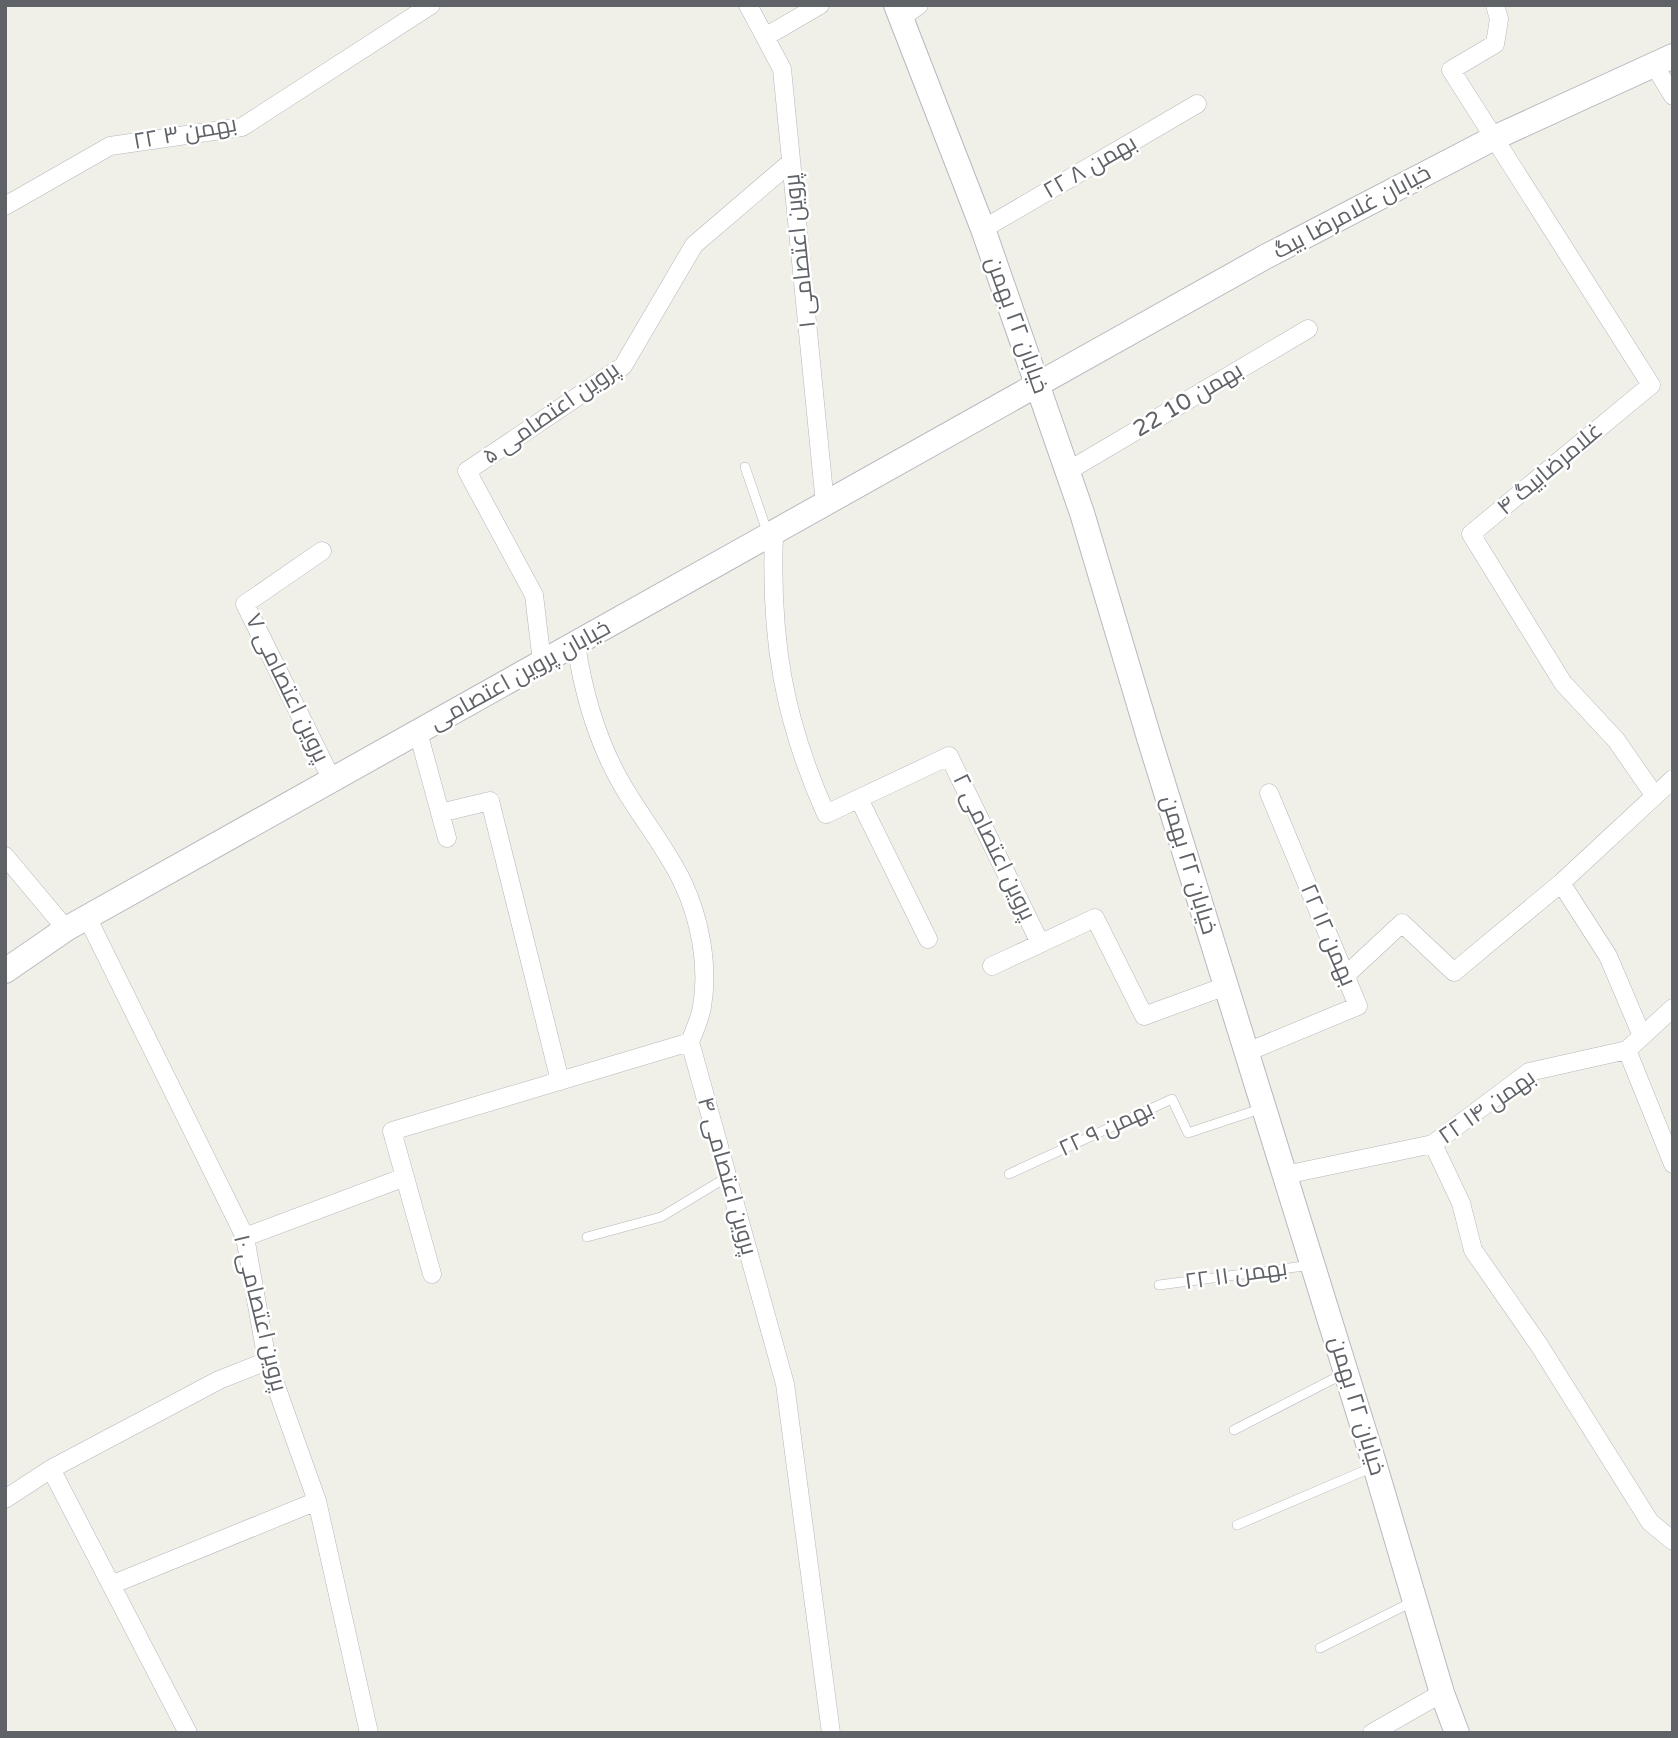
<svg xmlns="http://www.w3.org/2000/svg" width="1678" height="1738" font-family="'Varela Round',Cairo,sans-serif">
	<rect width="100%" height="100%" fill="#f0efe8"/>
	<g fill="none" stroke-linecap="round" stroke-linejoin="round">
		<defs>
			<path id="lane" d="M 745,467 L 768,534
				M 1009,1174 L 1172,1099 L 1188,1133 L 1263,1108
				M 587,1237 L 661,1217 L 727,1177
				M 1159,1285 L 1312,1265
				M 1234,1430 L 1345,1373
				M 1237,1525 L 1373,1467
				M 1320,1648 L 1412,1602"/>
			<path id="street" d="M 748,5 L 782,69 L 825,504
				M 1495,5 L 1499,19 L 1495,44 L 1451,70 L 1651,385 L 1471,534 L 1563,683 L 1616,740 L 1655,796
				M 901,18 L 919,5
				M 765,37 L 820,5
				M 1654,65 L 1673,96
				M 5,206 L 110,146 L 242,127 L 431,5
				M 983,229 L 1197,104
				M 1068,471 L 1308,329
				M 774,533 C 770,638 783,718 826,814 L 949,756 L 1040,943
				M 322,551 L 245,604 L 332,780
				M 576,644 C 583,691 596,738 620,781 C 639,815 665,846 682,881 C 700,918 709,966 702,1007 C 700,1019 694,1031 690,1042 L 785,1384 L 831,1733
				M 542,662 L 534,595 L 467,471 L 623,366 L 694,245 L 791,162
				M 418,732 L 447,838
				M 859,799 L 928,939
				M 440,813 L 490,801 L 560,1081
				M 5,856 L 66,929
				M 1561,883 L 1608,956 L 1642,1036
				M 87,917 L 245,1237 L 267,1361 L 317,1501 L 369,1733
				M 992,966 L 1095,918 L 1144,1016 L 1226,986
				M 1345,976 L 1402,923 L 1454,972 L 1561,883 L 1673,779
				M 1627,1050 L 1673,1164
				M 1247,1052 L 1358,1006 L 1269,793
				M 1433,1144 L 1461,1203 L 1473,1250 L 1539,1345 L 1650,1522 L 1673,1541
				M 1285,1175 L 1433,1144 L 1529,1072 L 1627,1050 L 1673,1008
				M 245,1237 L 405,1177
				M 432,1274 L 392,1131 L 690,1042
				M 51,1469 L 188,1733
				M 5,1499 L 51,1469 L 219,1380 L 267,1361
				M 111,1585 L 317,1501
				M 1372,1733 L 1442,1693"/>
			<path id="secondary" d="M 896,5 L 983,229 L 1082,513 L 1150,741 L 1375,1466 L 1442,1693 L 1457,1733
				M 5,971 L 66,929 L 1265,257 L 1494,138 L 1673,56"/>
		</defs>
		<!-- lane casing -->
		<use href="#lane" stroke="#b5b7bb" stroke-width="10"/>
		<!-- street casing -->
		<use href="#street" stroke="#b5b7bb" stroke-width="19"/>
		<!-- secondary casing -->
		<use href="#secondary" stroke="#b6b9be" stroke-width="26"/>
		<!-- lane -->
		<use href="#lane" stroke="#fff" stroke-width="9"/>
		<!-- street -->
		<use href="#street" stroke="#fff" stroke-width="18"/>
		<!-- secondary -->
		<use href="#secondary" stroke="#fff" stroke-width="24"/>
	</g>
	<g text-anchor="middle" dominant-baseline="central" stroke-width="5" stroke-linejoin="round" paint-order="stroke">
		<!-- street labels -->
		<g font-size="23" fill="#5f6267" stroke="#fff">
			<text transform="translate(185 133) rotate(-10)">۲۲ بهمن ۳</text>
			<text transform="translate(1090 167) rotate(-30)">۲۲ بهمن ۸</text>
			<text transform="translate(1352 212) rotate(-28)">خیابان غلامرضا بیگ</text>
			<text transform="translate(800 251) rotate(-96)">پروین اعتصامی ۱</text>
			<text transform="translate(1017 325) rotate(70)">خیابان ۲۲ بهمن</text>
			<text transform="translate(1188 400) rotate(-31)">22 بهمن 10</text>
			<text transform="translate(551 413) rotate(-35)">پروین اعتصامی ۵</text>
			<text transform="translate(1550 469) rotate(-40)">غلامرضابیگ ۴</text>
			<text transform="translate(520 675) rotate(-29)">خیابان پروین اعتصامی</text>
			<text transform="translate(287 688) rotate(64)">پروین اعتصامی ۷</text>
			<text transform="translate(994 847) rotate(64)">پروین اعتصامی ۲</text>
			<text transform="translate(1189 865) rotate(73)">خیابان ۲۲ بهمن</text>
			<text transform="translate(1328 935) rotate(67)">۲۲ بهمن ۱۲</text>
			<text transform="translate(1487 1107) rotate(-35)">۲۲ بهمن ۱۴</text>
			<text transform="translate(1106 1129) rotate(-25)">۲۲ بهمن ۹</text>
			<text transform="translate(727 1176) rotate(74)">پروین اعتصامی ۴</text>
			<text transform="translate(1236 1275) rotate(-8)">۲۲ بهمن ۱۱</text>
			<text transform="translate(260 1313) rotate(76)">پروین اعتصامی ۱۰</text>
			<text transform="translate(1357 1406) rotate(73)">خیابان ۲۲ بهمن</text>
		</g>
	</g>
	<!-- border -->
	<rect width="1678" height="1738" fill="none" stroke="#5f6267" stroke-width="14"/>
</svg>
